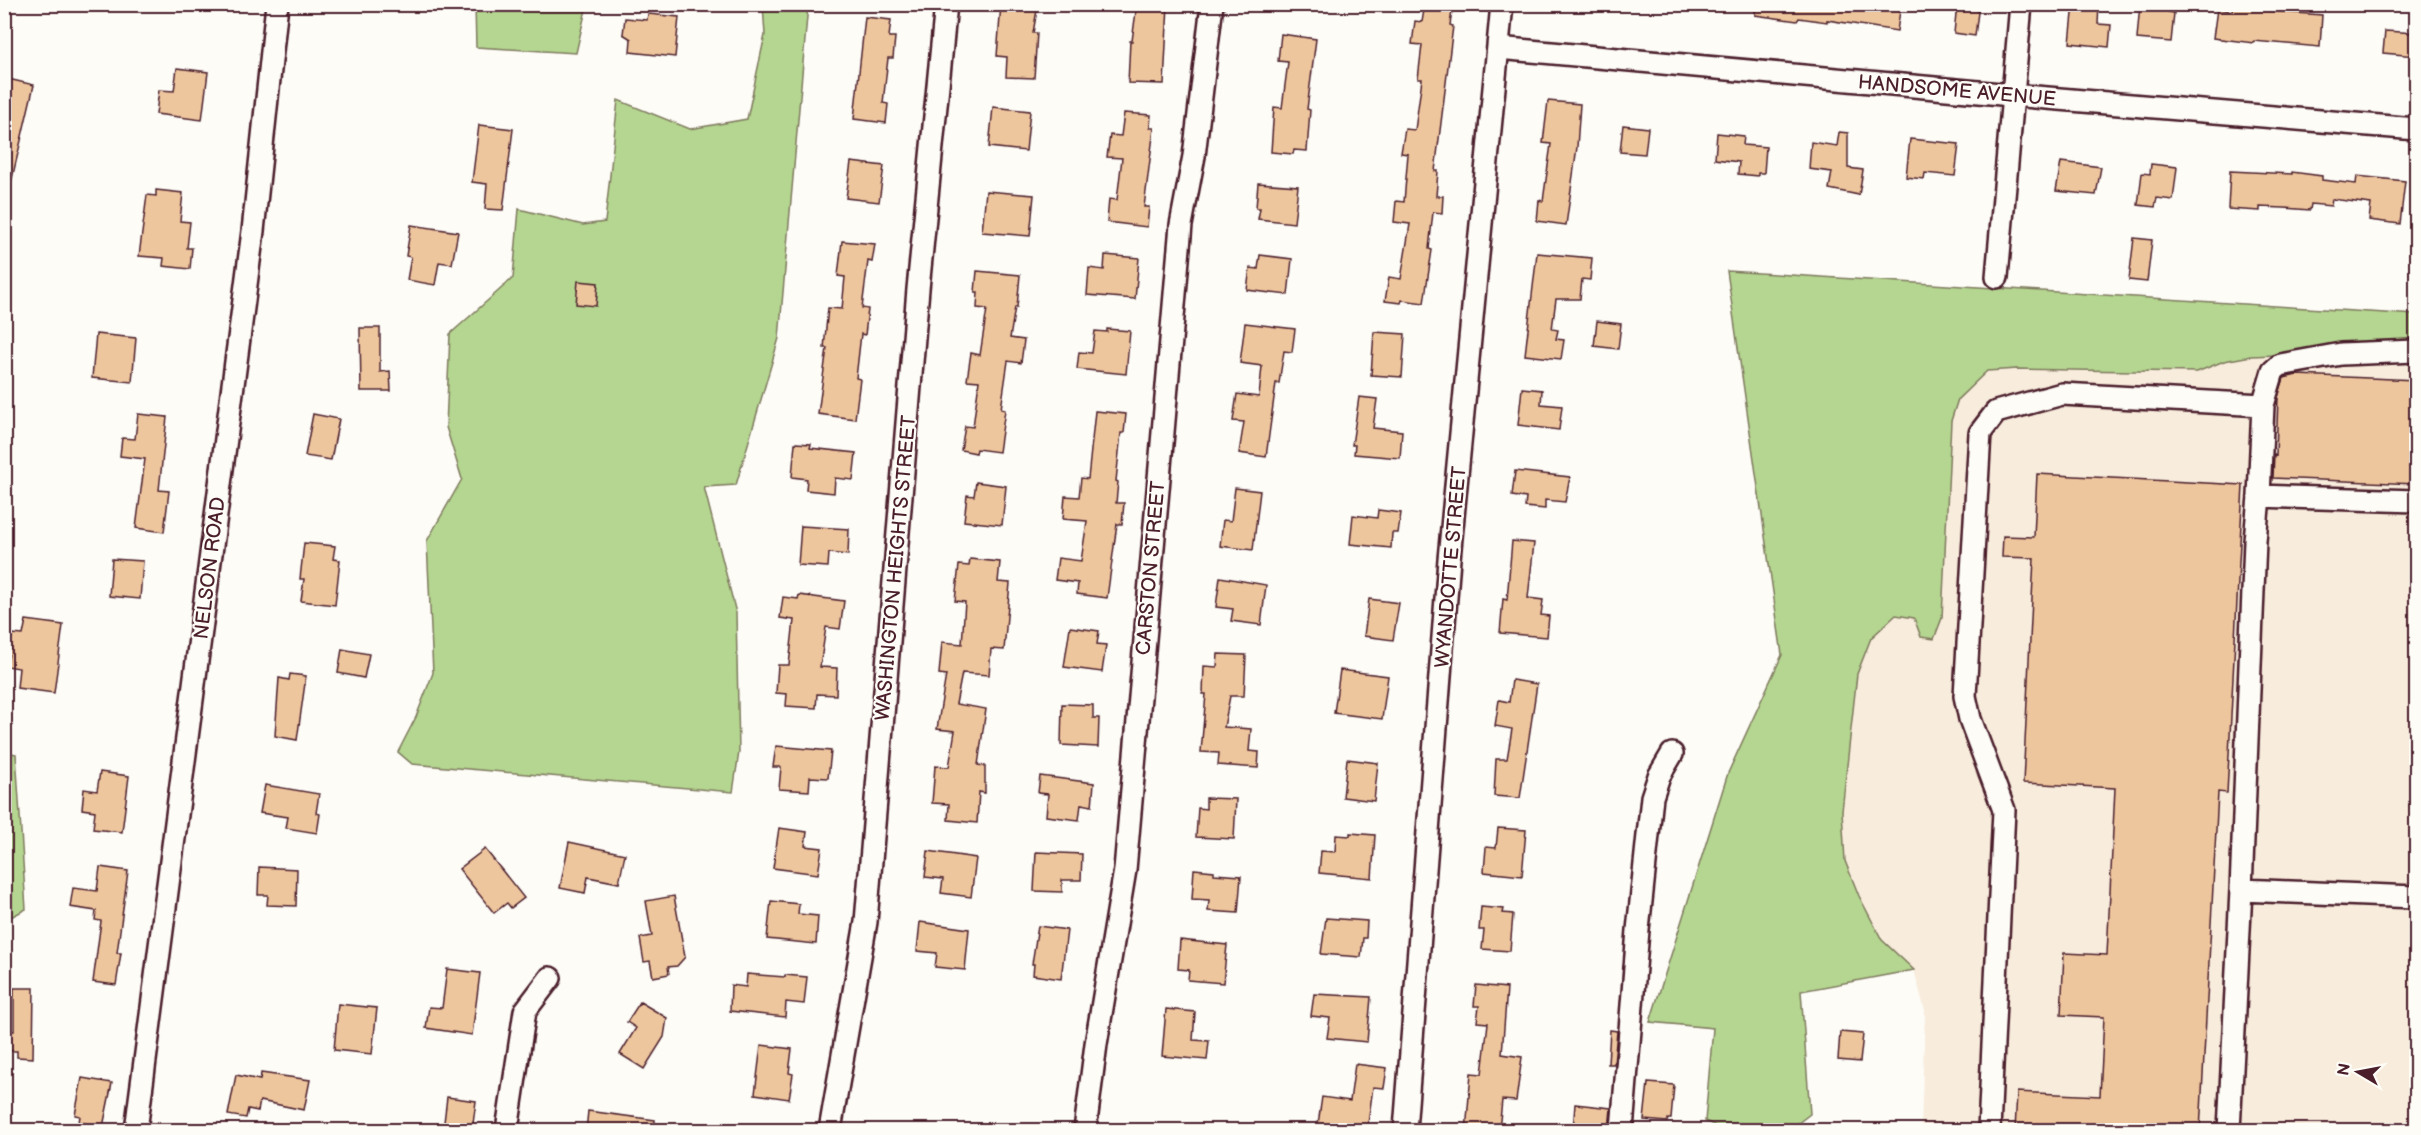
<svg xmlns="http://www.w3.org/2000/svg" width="2421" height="1135" font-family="'Balsamiq Sans',sans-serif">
  <rect width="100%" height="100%" fill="#fdfcf7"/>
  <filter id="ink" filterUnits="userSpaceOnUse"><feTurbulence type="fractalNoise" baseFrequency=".0167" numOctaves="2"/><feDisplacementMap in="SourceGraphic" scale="12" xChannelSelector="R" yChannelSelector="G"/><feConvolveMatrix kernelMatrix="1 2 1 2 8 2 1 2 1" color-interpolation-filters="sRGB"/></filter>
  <g filter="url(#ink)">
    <path fill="#f8ecdc" d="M 1727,271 L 2416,315 L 2416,1130 L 1921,1130 L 1925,1011 L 1914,970 L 1773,961 L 1782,655 Z"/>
    <path fill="#b4d690" stroke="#7f7a5e" stroke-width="1.5" d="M 475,5 L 475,4 L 587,5 L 576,53 L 476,47 Z
      M 763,5 L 808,5 L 779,338 L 736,485 L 704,487 L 736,613 L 739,752 L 733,792 L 412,764 L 398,752 L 416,717 L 433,673 L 427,541 L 462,479 L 446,427 L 450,334 L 513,278 L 519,209 L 583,225 L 605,222 L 618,100 L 690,129 L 747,119 L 765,35 Z
      M 1727,271 L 2416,315 L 2416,341 L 2331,353 L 2251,356 L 2224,361 L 2197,372 L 2017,369 L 1987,371 L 1958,399 L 1951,421 L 1942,618 L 1934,639 L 1921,637 L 1914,618 L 1896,615 L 1871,638 L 1857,674 L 1842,811 L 1845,861 L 1859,896 L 1882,940 L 1914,970 L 1801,991 L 1810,1114 L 1789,1130 L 1724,1130 L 1705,1121 L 1713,1028 L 1650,1022 L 1728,773 L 1782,655 Z
      M 5,752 L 16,754 L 26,909 L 5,920 Z"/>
    <path fill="#eec69e" stroke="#4a1f2b" stroke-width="1.5" d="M 1001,4 L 1038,4 L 1033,33 L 1037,33 L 1034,78 L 1006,77 L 1007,57 L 997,56 Z
      M 1137,4 L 1168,4 L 1164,84 L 1128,83 L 1130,41 L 1132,41 Z
      M 1425,4 L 1453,4 L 1450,25 L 1453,26 L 1435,171 L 1438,171 L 1436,196 L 1443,196 L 1442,213 L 1433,212 L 1429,249 L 1432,250 L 1424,303 L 1402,300 L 1401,303 L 1385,301 L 1389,277 L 1401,279 L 1410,224 L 1394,222 L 1396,201 L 1404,202 L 1408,154 L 1401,153 L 1405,129 L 1415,130 L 1422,79 L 1418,79 L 1422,45 L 1412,44 L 1415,21 L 1422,22 Z
      M 1755,4 L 1901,4 L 1897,31 L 1827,20 L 1827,22 L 1799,18 L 1797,21 L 1755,15 Z
      M 1957,4 L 1979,4 L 1975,36 L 1954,33 Z
      M 2074,4 L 2099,4 L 2098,24 L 2111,25 L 2109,47 L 2070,43 Z
      M 2140,4 L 2169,4 L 2168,12 L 2174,13 L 2171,42 L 2137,39 Z
      M 2233,4 L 2270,9 L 2270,11 L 2322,15 L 2320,47 L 2254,41 L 2254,43 L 2213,38 L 2217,9 L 2232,11 Z
      M 648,14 L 679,17 L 675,57 L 630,52 L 631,39 L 623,34 L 625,18 L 647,20 Z
      M 865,17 L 891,20 L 889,37 L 895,37 L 893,58 L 888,58 L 883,103 L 888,104 L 886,123 L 854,119 Z
      M 2385,31 L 2416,33 L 2416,56 L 2383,53 Z
      M 1281,34 L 1316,39 L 1307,109 L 1310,110 L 1307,151 L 1294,150 L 1293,154 L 1271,152 L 1274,107 L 1282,108 L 1288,62 L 1278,61 Z
      M 177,68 L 208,72 L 202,120 L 156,114 L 159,90 L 174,91 Z
      M 4,78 L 34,85 L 11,183 L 4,182 Z
      M 1548,101 L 1580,104 L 1577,147 L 1566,225 L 1537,221 L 1539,200 L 1543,201 L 1551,144 L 1543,143 Z
      M 993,107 L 1030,111 L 1026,151 L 989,147 Z
      M 1124,113 L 1151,115 L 1150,128 L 1154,128 L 1144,207 L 1149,207 L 1147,227 L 1107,222 L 1109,199 L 1117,200 L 1122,158 L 1107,157 L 1110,135 L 1121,136 Z
      M 479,125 L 513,129 L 503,210 L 485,209 L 487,184 L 472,182 Z
      M 1623,125 L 1648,128 L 1645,154 L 1620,152 Z
      M 1839,132 L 1848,133 L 1848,168 L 1863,170 L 1859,195 L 1829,189 L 1832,172 L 1809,169 L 1811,142 L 1837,146 Z
      M 1717,133 L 1744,136 L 1743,145 L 1766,147 L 1764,173 L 1758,173 L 1758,176 L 1738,174 L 1739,162 L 1715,159 Z
      M 1910,139 L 1959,144 L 1955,176 L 1925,173 L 1924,179 L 1906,177 Z
      M 851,162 L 884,166 L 879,202 L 846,198 Z
      M 2061,162 L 2101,167 L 2096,195 L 2056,191 Z
      M 2151,164 L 2177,167 L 2173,200 L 2157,198 L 2155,207 L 2138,205 L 2142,173 L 2150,174 Z
      M 2230,171 L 2292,174 L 2292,172 L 2322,176 L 2322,180 L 2356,184 L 2357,176 L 2405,181 L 2400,224 L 2369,220 L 2371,204 L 2332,199 L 2331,206 L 2311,204 L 2310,210 L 2284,208 L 2260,207 L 2260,211 L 2228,209 Z
      M 1258,183 L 1298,186 L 1294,223 L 1258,219 L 1260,208 L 1256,208 Z
      M 156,190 L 183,193 L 180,221 L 190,222 L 187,248 L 192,248 L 190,269 L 163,266 L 164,258 L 139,256 L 147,195 L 156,196 Z
      M 986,191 L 1034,195 L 1030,236 L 982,232 Z
      M 411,225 L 458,232 L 452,264 L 439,262 L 435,285 L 407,280 L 411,257 L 406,256 Z
      M 2134,238 L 2152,240 L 2147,282 L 2129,280 Z
      M 842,241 L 875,244 L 872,262 L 868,261 L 862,308 L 868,309 L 865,335 L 861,334 L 856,378 L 860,379 L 855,419 L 818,414 L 827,348 L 824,348 L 828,308 L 842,309 L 845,277 L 838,276 Z
      M 1537,253 L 1592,258 L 1590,280 L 1582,279 L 1580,299 L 1556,299 L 1552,329 L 1558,330 L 1556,339 L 1564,340 L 1561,359 L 1525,355 Z
      M 1105,255 L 1139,258 L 1135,299 L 1087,295 L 1089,268 L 1104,270 Z
      M 1260,255 L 1292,259 L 1288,295 L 1247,290 L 1250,268 L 1258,269 Z
      M 977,271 L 1020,275 L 1017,307 L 1015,307 L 1010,338 L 1024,340 L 1021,363 L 1008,361 L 1001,409 L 1005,410 L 999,452 L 977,449 L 976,453 L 961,450 L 965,426 L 973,427 L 979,381 L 967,380 L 971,353 L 980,355 L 987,309 L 977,308 L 978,292 L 975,292 Z
      M 578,281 L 598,283 L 596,306 L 576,304 Z
      M 1597,321 L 1621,324 L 1618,349 L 1594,346 Z
      M 1245,323 L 1295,329 L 1292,352 L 1284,351 L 1279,383 L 1276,383 L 1266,457 L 1239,453 L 1244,422 L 1233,421 L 1237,394 L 1259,397 L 1262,366 L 1240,363 Z
      M 360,328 L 380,328 L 380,372 L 390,371 L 391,391 L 361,391 Z
      M 1107,329 L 1130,331 L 1126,374 L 1077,369 L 1079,352 L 1092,353 L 1095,331 L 1107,332 Z
      M 1374,332 L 1405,334 L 1402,377 L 1371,375 Z
      M 96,334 L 136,338 L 132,382 L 92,378 Z
      M 2297,375 L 2416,380 L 2416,484 L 2273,478 L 2274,454 L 2276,455 L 2278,397 L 2284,378 Z
      M 1522,388 L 1542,390 L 1541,404 L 1562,406 L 1559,430 L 1518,425 Z
      M 1359,397 L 1377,399 L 1373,428 L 1402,431 L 1400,458 L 1354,454 L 1355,445 L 1352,445 Z
      M 1095,411 L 1126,414 L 1124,433 L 1121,433 L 1116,481 L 1118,482 L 1116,503 L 1124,503 L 1122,524 L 1117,524 L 1107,598 L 1077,594 L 1078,583 L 1055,580 L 1058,558 L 1081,561 L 1087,521 L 1063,519 L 1065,496 L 1079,497 L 1081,478 L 1088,479 Z
      M 138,414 L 167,417 L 159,490 L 169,491 L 164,532 L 136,528 L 145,459 L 120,456 L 122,438 L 135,439 Z
      M 313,414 L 339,419 L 331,460 L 305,456 Z
      M 795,443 L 811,444 L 810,448 L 856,453 L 853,480 L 835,478 L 834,493 L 806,490 L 807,479 L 792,477 Z
      M 1515,471 L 1570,477 L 1565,502 L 1545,500 L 1545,509 L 1525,507 L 1526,498 L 1512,496 Z
      M 2037,474 L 2243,485 L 2227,793 L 2218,792 L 2200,1131 L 2015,1131 L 2017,1092 L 2100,1096 L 2104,1017 L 2061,1015 L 2064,953 L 2107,955 L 2115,788 L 2023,783 L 2034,558 L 2002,557 L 2003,536 L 2034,537 Z
      M 976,482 L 1006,486 L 1002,525 L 964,521 L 967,495 L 974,496 Z
      M 1235,488 L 1260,491 L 1253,550 L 1220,546 L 1223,520 L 1231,521 Z
      M 1378,510 L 1401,513 L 1398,533 L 1392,533 L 1391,548 L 1350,544 L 1353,515 L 1377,518 Z
      M 801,526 L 849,529 L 848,555 L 829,553 L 828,567 L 798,565 Z
      M 1512,541 L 1534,543 L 1528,598 L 1543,600 L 1541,615 L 1549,616 L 1547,637 L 1500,633 L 1503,599 L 1507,600 Z
      M 304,543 L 335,546 L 333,559 L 340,560 L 335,605 L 301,601 L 304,579 L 300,579 Z
      M 112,559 L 143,561 L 140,599 L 109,596 Z
      M 970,559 L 1000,562 L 998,582 L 1010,583 L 1004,650 L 991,649 L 989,675 L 962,673 L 956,704 L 986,709 L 978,765 L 985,766 L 985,793 L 979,792 L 977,823 L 948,820 L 949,804 L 932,803 L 935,766 L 949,767 L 955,731 L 937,729 L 946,675 L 939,674 L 942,642 L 962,644 L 965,602 L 955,601 L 959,565 L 969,566 Z
      M 1220,577 L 1266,585 L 1261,625 L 1231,621 L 1233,609 L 1216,607 Z
      M 799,595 L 844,601 L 840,629 L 826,627 L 820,667 L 837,668 L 836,695 L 817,694 L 816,708 L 786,706 L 787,694 L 776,693 L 778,665 L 789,665 L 794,620 L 780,618 L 783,597 L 798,599 Z
      M 1369,599 L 1399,603 L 1393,640 L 1364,636 Z
      M 26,620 L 63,625 L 54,693 L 17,688 L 19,668 L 7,666 L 12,634 L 23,635 Z
      M 1070,627 L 1099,631 L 1097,644 L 1106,645 L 1102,672 L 1064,667 Z
      M 342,649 L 369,654 L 364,678 L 338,673 Z
      M 1218,654 L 1246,655 L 1244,696 L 1230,696 L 1224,727 L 1251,729 L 1249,751 L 1259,752 L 1258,768 L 1218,765 L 1219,753 L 1201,752 L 1206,694 L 1203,694 L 1204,666 L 1217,667 Z
      M 1340,670 L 1388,676 L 1382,719 L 1334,713 Z
      M 290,674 L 306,676 L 297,740 L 275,736 L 279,678 L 289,680 Z
      M 1512,680 L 1537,684 L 1520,798 L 1494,796 L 1496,759 L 1507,759 L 1512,729 L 1495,726 L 1499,700 L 1509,702 Z
      M 1062,704 L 1093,705 L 1093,718 L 1099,718 L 1098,747 L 1061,745 Z
      M 776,746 L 831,751 L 828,778 L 810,777 L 809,791 L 779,789 L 781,767 L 773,767 Z
      M 1347,759 L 1378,763 L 1374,801 L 1343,797 Z
      M 100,772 L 129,776 L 122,832 L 93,829 L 95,811 L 82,809 L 84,789 L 97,791 Z
      M 1040,776 L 1094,783 L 1092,806 L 1081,804 L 1079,820 L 1046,816 L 1048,794 L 1038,793 Z
      M 265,785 L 319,794 L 316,813 L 320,814 L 317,833 L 286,828 L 288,817 L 260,813 Z
      M 1206,798 L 1236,799 L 1234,839 L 1196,837 L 1198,808 L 1206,809 Z
      M 779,828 L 807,832 L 805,846 L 822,848 L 818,874 L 773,868 Z
      M 1498,828 L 1526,830 L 1522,876 L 1484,872 L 1486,847 L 1496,848 Z
      M 1350,833 L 1375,835 L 1372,878 L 1319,873 L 1321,851 L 1335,852 L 1336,835 L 1350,836 Z
      M 569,842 L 625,854 L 619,883 L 588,877 L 585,893 L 560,888 Z
      M 485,849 L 524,898 L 511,908 L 507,903 L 494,913 L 459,869 Z
      M 928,851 L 976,858 L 971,897 L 941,893 L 943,879 L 925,877 Z
      M 1036,852 L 1082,854 L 1081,880 L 1062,880 L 1062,892 L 1034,891 Z
      M 100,867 L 128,871 L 117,953 L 121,953 L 116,985 L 93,982 L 101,921 L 95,920 L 96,911 L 70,907 L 73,888 L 97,891 Z
      M 259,867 L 297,869 L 296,906 L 267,905 L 268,895 L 258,895 Z
      M 1194,869 L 1214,871 L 1214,874 L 1241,876 L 1238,913 L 1208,911 L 1209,900 L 1192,899 Z
      M 674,896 L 685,957 L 677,966 L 668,967 L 669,974 L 653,977 L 650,961 L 644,962 L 640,938 L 652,936 L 646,901 Z
      M 771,901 L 799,904 L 798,914 L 818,916 L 816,944 L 767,939 Z
      M 1481,907 L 1504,909 L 1503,913 L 1513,914 L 1510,951 L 1482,949 L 1484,930 L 1479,930 Z
      M 1326,918 L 1367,921 L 1366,938 L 1363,938 L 1361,957 L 1321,954 Z
      M 920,922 L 969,929 L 965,970 L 935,967 L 937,953 L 917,951 Z
      M 1038,926 L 1067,930 L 1061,979 L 1033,975 L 1034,964 L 1032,964 Z
      M 1180,940 L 1227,945 L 1223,983 L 1188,980 L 1189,970 L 1178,969 Z
      M 447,969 L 480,973 L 472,1035 L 426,1028 L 429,1007 L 442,1008 Z
      M 747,974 L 785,977 L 785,975 L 807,977 L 804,1004 L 786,1002 L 785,1017 L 730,1011 L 731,985 L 746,987 Z
      M 1476,985 L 1507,988 L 1502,1054 L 1522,1057 L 1516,1101 L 1502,1100 L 1499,1131 L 1466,1131 L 1471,1073 L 1482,1074 L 1488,1023 L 1477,1022 L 1479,1006 L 1474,1006 Z
      M 14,988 L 34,988 L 33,1058 L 17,1057 L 17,1051 L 6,1051 L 7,1031 L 14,1031 Z
      M 1314,994 L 1371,997 L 1367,1042 L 1327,1038 L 1330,1018 L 1311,1016 Z
      M 640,1002 L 667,1018 L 664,1037 L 644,1069 L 620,1054 L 636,1028 L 627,1022 Z
      M 338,1004 L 377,1008 L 372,1054 L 334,1050 Z
      M 1166,1009 L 1195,1012 L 1193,1040 L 1209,1041 L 1207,1060 L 1162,1056 Z
      M 1610,1030 L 1617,1031 L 1614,1064 L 1608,1064 Z
      M 1840,1032 L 1863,1034 L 1860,1062 L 1838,1060 Z
      M 761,1045 L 792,1049 L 789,1073 L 793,1074 L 789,1099 L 755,1094 Z
      M 1355,1064 L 1387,1068 L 1384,1088 L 1373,1087 L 1367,1131 L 1317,1131 L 1322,1097 L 1350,1101 Z
      M 261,1073 L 310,1080 L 304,1110 L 260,1101 L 258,1111 L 248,1109 L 246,1118 L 228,1115 L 236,1075 L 260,1080 Z
      M 82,1078 L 112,1083 L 103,1127 L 79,1122 L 80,1116 L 75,1115 Z
      M 1648,1083 L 1674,1085 L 1671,1119 L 1668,1119 L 1667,1122 L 1644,1120 Z
      M 447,1097 L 476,1101 L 472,1131 L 443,1131 Z
      M 1575,1104 L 1611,1108 L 1609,1131 L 1573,1131 Z
      M 588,1111 L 655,1120 L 655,1131 L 586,1131 Z"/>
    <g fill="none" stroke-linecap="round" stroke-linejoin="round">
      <g stroke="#4a1f2b" stroke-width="26">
        <path id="minor" d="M 1498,48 L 2012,95 L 2416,129
          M 1997,277 L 2021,4
          M 2263,405 L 2273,371 L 2280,365 L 2341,354 L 2416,351
          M 2241,890 L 2416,897
          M 136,1130 L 253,231 L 277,4
          M 507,1130 L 525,1011 L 550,978
          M 830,1130 L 866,922 L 918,289 L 946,4
          M 1085,1130 L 1096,1044 L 1125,870 L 1181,225 L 1194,156 L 1212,4
          M 1405,1130 L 1449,559 L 1502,4
          M 1622,1130 L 1638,930 L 1652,797 L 1659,776 L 1672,754
          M 1989,1130 L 2004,810 L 1970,719 L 1965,696 L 1980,433 L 1996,412 L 2062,394 L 2263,405 L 2259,496
          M 2229,1130 L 2241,890 L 2255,541 L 2259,496 L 2416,501"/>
      </g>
      <use href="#minor" stroke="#fdfcf7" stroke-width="21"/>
    </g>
  </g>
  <g text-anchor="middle" stroke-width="4.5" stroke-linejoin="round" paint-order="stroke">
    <g font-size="20" fill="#4a1f2b" stroke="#fdfcf7">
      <text transform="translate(1957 90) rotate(5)" y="7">HANDSOME AVENUE</text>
      <text transform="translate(1450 567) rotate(-85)" y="7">WYANDOTTE STREET</text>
      <text transform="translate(209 568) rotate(-83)" y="7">NELSON ROAD</text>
      <text transform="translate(895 568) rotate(-85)" y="7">WASHINGTON HEIGHTS STREET</text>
      <text transform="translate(1150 568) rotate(-85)" y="7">CARSTON STREET</text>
    </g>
  </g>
  <rect width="2421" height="1135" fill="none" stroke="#fdfcf7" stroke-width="24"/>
  <rect x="12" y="12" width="2397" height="1111" fill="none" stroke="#4a1f2b" stroke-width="2" filter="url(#ink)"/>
  <g transform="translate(2358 1072) rotate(280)" stroke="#fdfcf7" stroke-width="4.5" paint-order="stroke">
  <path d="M0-4.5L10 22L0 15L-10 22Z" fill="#4a1f2b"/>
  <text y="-9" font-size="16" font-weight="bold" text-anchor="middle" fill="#4a1f2b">N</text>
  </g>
</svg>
